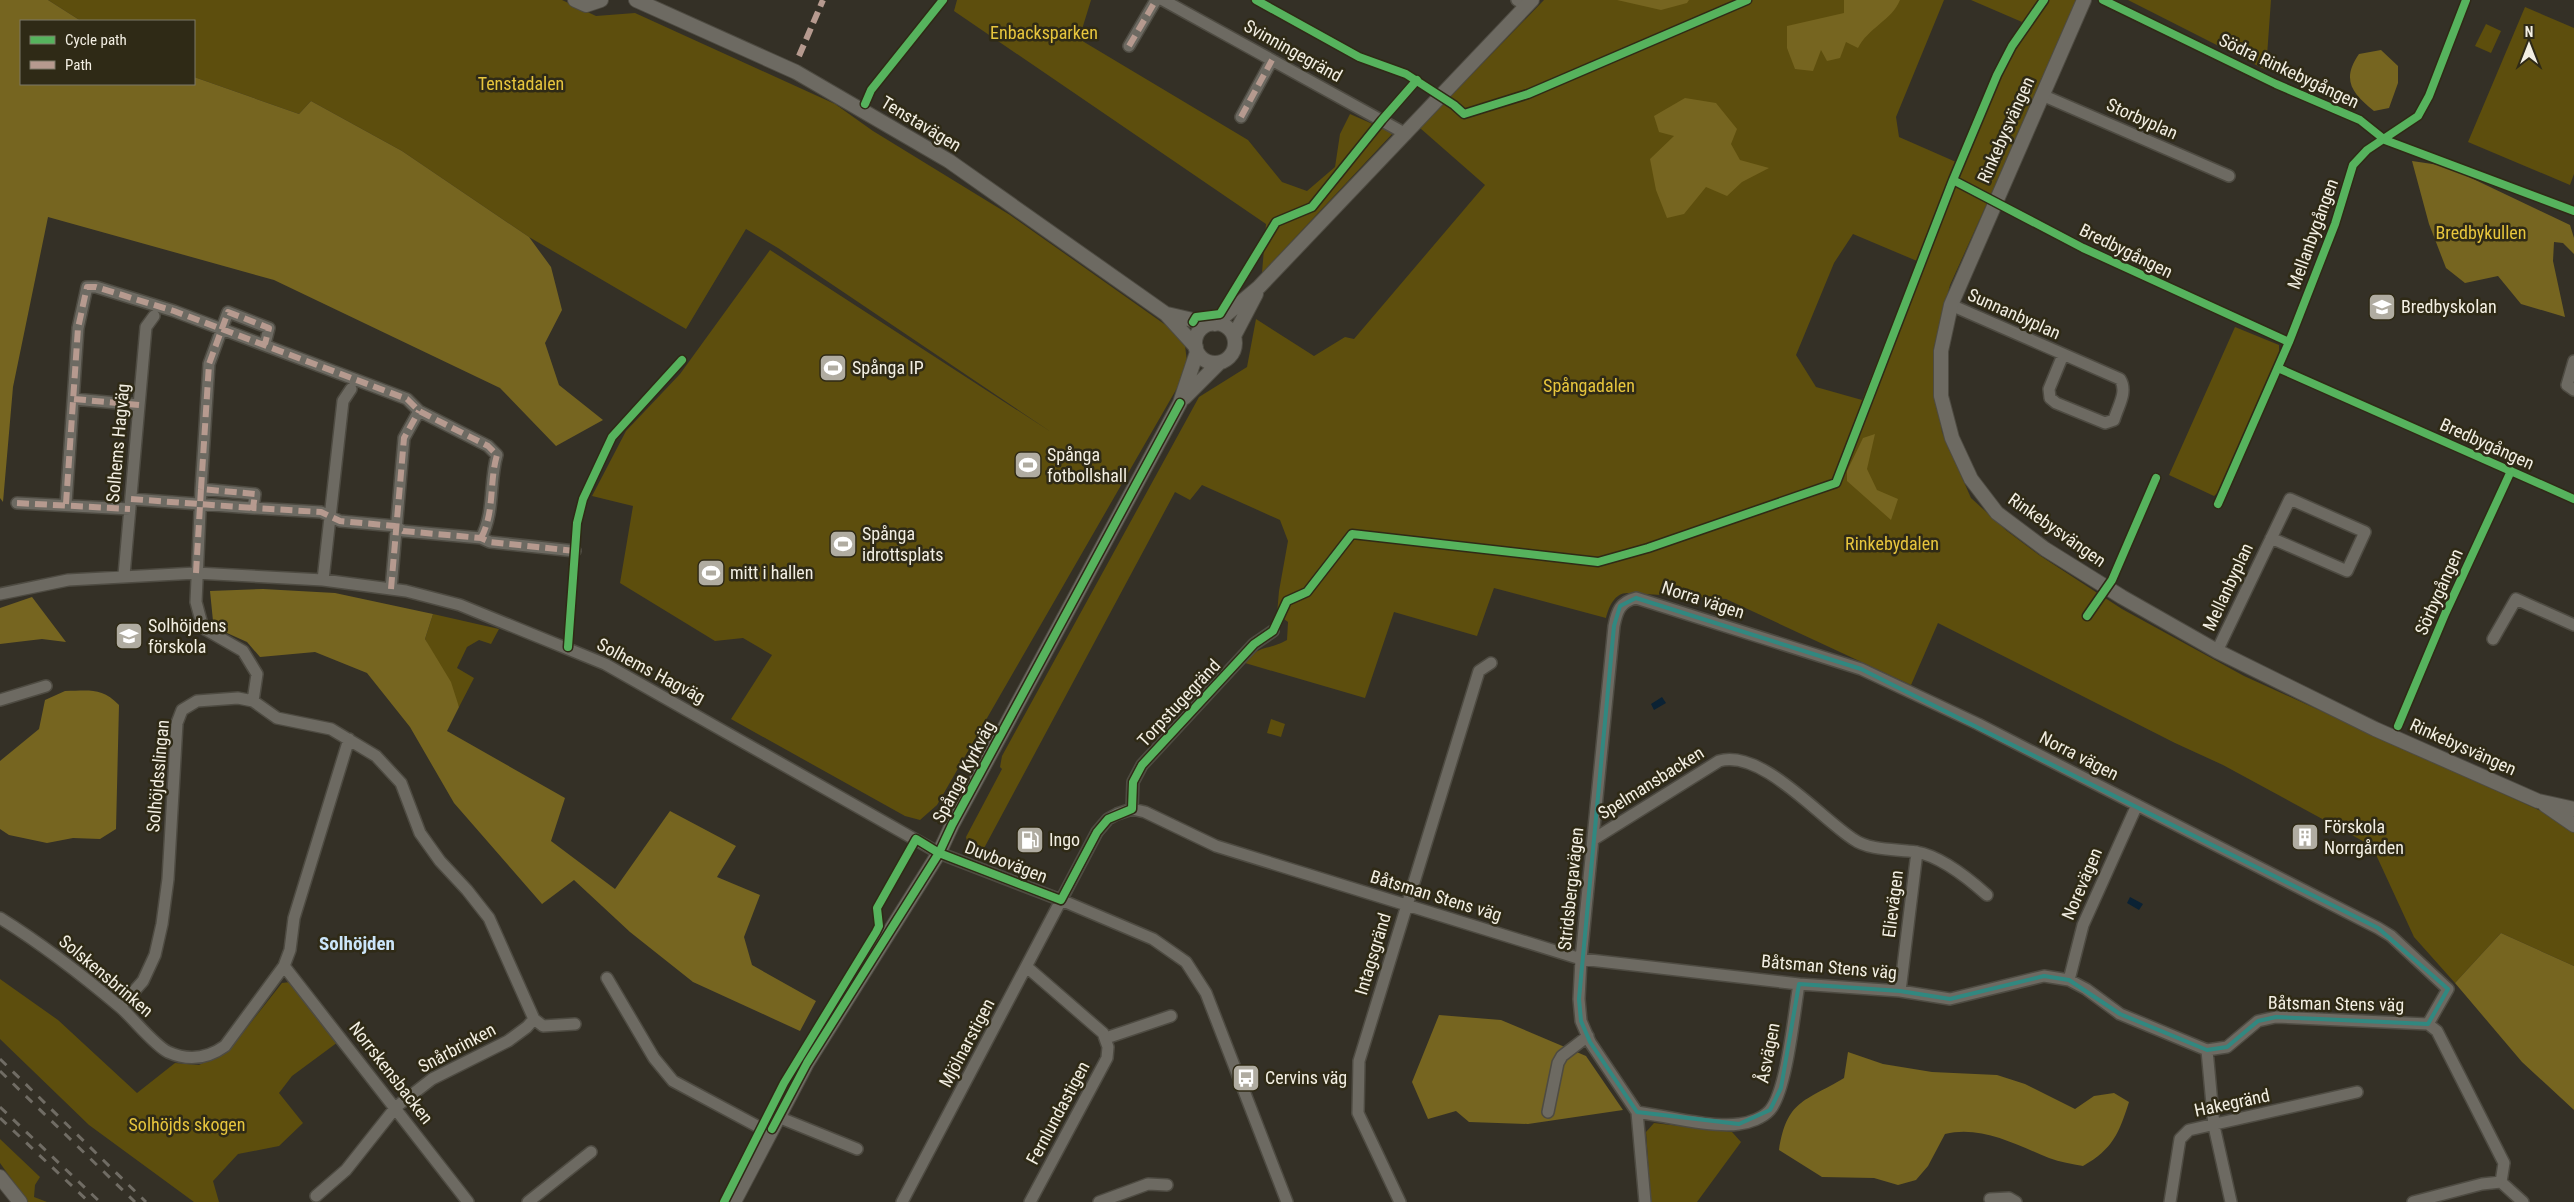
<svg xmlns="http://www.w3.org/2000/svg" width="2574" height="1202" font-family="'Roboto Condensed',sans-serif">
  <rect width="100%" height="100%" fill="#343026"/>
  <path fill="#5d4e0d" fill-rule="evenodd" d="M 48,0 L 562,0 L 596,16 L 635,13 L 835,104 L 873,131 L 1010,215 L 1184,338 L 1188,369 L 937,805 L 920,820 L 905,816 L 731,719 L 772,655 L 743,638 L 715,641 L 620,583 L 633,506 L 592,496 L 626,431 L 680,374 L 770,250 L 1051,432 L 778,248 L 746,229 L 686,329 L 529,237 L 402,151 L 311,101 L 299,114 L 194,77 L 194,21 L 81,21 Z
    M 957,0 L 1091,0 L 1079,39 L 1248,140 L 1282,182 L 1307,191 L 1335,167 L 1340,134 L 1350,114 L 1393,133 L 1262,273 L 1266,224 L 954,11 Z
    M 1544,0 L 1944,0 L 1896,117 L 1899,137 L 1956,162 L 2005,49 L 2022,22 L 1971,0 L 2079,0 L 1950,285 L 1933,351 L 1942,432 L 1971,498 L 2007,531 L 2039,555 L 2122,609 L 2244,676 L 2574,826 L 2574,966 L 2501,933 L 2455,983 L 2414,937 L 2372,846 L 2223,765 L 2175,743 L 1938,623 L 1911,685 L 1726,599 L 1629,593 C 1615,592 1609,606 1606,618 L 1494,588 L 1477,636 L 1394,612 L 1365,698 L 1245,663 C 1260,643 1268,651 1287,640 L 1288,622 L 1277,614 L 1279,591 L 1288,541 L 1280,520 L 1202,485 L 1190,500 L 1175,492 L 982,852 L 968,846 L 966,837 L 1002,769 L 1000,767 L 1002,756 L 1199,397 L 1247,367 L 1256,319 L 1314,356 L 1345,337 L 1354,339 L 1485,185 L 1420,128 ZM 1853,234 L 1917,261 L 1862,400 L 1816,387 L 1796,355 L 1834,263 Z
    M 2128,0 L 2271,0 L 2266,70 Z
    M 2525,7 L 2574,28 L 2574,174 L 2570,185 L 2468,142 Z
    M 2486,24 L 2501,31 L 2491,53 L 2475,46 Z
    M 2235,327 L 2279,345 L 2279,355 L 2227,484 L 2214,496 L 2169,475 Z
    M 433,614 L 499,629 L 491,644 L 479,640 L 467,647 L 457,668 L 474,678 L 459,707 L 425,639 Z
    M 1271,719 L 1285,724 L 1281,737 L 1267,733 Z
    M 0,979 L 58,1020 L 137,1093 L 175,1063 L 199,1065 L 230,1049 L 282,983 L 290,982 L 338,1042 L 292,1076 L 279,1093 L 303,1123 L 279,1146 L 238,1154 L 213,1181 L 219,1202 L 194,1202 L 89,1125 L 0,1039 Z
    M 1654,1123 L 1732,1132 L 1741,1142 L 1697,1202 L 1651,1202 L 1646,1132 Z
    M 0,1139 L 40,1177 L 35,1185 L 34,1197 L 47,1202 L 28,1202 L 0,1163 Z"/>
  <path fill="#766520" d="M 0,0 L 48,0 L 81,21 L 21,21 L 21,84 L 194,84 L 194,77 L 299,114 L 311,101 L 402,151 L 529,237 L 551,267 L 562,310 L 545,343 L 559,385 L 603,420 L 556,446 L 500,388 L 274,280 L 48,217 L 13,387 L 3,502 L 0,498 Z
    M 1617,0 L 1689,0 L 1687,3 L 1661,10 Z
    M 1844,0 L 1900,0 C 1892,20 1868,28 1858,48 L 1846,42 L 1840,58 L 1827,61 L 1821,50 L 1813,71 L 1795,69 L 1787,48 L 1787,26 L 1844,13 Z
    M 2381,50 L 2398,66 L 2398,83 L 2389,108 L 2374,111 C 2352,93 2341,80 2359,54 Z
    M 1685,98 L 1716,103 L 1737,129 L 1731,144 L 1740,160 L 1769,168 L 1742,182 L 1727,196 L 1706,187 L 1684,214 L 1667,218 L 1656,190 L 1650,159 L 1674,136 L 1659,132 L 1654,116 Z
    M 2412,161 L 2446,166 L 2570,225 L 2574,238 L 2574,254 L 2563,243 L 2554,242 L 2553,261 L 2565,317 L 2521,304 L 2498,276 L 2465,283 L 2446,268 L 2429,224 Z
    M 1875,434 L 1867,469 L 1877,490 L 1898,499 L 1891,520 L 1847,481 L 1847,471 L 1863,438 Z
    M 263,589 L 335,593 L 433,614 L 425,639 L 451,682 L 459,707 L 447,731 L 565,798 L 551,841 L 615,889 L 670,811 L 736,846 L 717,877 L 760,895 L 744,937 L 752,965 L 816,1001 L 800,1031 L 693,982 L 630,932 L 574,880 L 542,904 L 454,803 L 410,727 L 367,673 L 315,652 L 260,657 L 247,642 L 227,633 L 213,621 L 210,591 Z
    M 32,597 L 66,642 L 42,639 L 0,644 L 0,608 Z
    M 65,691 C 89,691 101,687 119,705 L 116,829 L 100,839 L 73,838 L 47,843 L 9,835 L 0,829 L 0,761 L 39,729 L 45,700 Z
    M 2501,933 L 2574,966 L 2574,1110 L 2522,1062 L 2455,983 Z
    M 1439,1015 L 1501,1020 L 1586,1056 L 1623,1110 L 1528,1124 L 1469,1122 L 1456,1111 L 1428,1119 L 1412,1082 Z
    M 1848,1052 L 1883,1064 L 1932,1072 L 1997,1075 L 2025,1084 L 2075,1109 L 2094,1096 L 2114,1093 L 2129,1102 C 2119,1133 2113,1149 2083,1166 C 2072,1164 2060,1162 2049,1158 C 2017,1145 1981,1125 1945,1134 L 1928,1166 L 1916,1180 L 1898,1185 L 1874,1178 L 1822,1177 L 1779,1150 C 1787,1100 1804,1102 1844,1078 Z"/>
  <path fill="#0b2234" d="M 1662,697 L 1666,703 L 1654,710 L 1651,704 Z
    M 2130,897 L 2143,904 L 2139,910 L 2127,903 Z"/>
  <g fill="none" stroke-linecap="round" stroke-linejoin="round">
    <g stroke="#4e4b42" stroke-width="14">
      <path id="minor" d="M 1163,0 L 1406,134
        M 1517,0 L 1527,6
        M 1129,46 L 1156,0
        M 2042,95 L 2229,176
        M 1241,117 L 1272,60
        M 1951,305 L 2120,379 C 2128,392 2118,406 2114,420 L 2105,423 L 2056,403 L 2050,398 L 2049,389 L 2063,355
        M 2574,361 L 2567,385 L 2574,390
        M 74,399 L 139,405
        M 201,489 L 209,364 L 228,312 L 269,328 L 265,344
        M 131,499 L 253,508
        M 17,503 L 130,509
        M 66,504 L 78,328 L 87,287 L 96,287 L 174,311 L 407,399 L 419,411 L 488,446 L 497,455 C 489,482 495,512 481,538
        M 124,575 L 146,327 L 154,316
        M 323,580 L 343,401 L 351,389
        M 391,589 L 404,438 L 419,411
        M 0,594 L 68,580 L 196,573 L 323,580 L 406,591 L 460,605 L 605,664 L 939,853 L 1061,900 L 1153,939 L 1186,962 L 1206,993 L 1287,1202
        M 2493,639 L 2516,599 L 2574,625
        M 2217,651 L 2290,499 L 2365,532 L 2347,571 L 2271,538
        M 0,700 L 46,686
        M 253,701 L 257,674 L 243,651 L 203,628 L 196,602 L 201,489 L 255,494 L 253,508 L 321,512 L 340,521 L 395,526 L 403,531 L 481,538 L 490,542 L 575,551
        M 349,739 L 294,918 L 290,950 L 284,966 L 468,1202
        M 1132,809 L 1133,782 L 1142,765 L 1254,644 L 1273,631
        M 1594,839 L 1719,761 C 1762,749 1819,817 1853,839 C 1870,851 1896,849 1916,852 C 1941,856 1968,878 1987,895
        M 0,918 C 42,944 82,975 120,1007 C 133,1018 154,1045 168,1052 C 188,1061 207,1059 225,1046 L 284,966
        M 1028,968 L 1103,1033 L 1108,1047 L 1107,1058 L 1030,1202
        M 607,978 L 654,1058 L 673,1081 L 770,1133
        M 2069,980 L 2083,925 L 2137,805
        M 1900,991 L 1917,852
        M 120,1007 L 143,981 L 155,955 L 162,924 L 168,879 L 177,723 L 182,710 L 197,701 L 238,698 L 253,701 L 277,718 L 331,729 L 376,756 L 401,783 L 420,833 L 440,861 L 467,890 L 489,918 L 534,1019 L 543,1026 L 575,1024
        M 1106,1038 L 1171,1016
        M 2207,1050 L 2214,1126 L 2231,1202
        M 1548,1112 L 1558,1063 L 1562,1056 L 1588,1036
        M 1637,1112 C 1665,1116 1712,1128 1739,1124 C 1749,1123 1763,1118 1770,1110 C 1787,1090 1794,1013 1799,984
        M 778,1117 L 857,1149
        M 316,1196 L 346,1170 L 396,1107 L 432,1079 L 508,1041 L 527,1027 L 534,1019
        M 1990,1199 L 2009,1198 L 2016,1202
        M 528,1202 L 591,1152
        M 902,1202 L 1097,832 L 1108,819 L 1117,814 L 1132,809 L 1145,812 L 1216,846 L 1581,959 L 1799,984 L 1900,991 L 1950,999 L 2044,976 L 2069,980 L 2086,989 L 2120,1014 L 2207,1050 L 2227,1047 L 2258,1021 L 2276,1017 L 2428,1024 L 2437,1031 L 2504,1163 L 2501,1182 L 2523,1202
        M 1099,1202 L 1148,1184 L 1167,1185
        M 1400,1202 L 1358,1113 L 1359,1061 L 1479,671 L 1491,663
        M 1645,1202 L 1637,1112 L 1590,1042 L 1581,1021 L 1579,999 L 1581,959 L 1614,626 C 1617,611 1620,602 1636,598 L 1861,669 L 1978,724 L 2378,928 L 2391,936 L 2448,989 L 2428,1024
        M 2170,1202 L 2180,1139 L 2189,1130 L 2357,1092
        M 2413,1202 L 2482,1184 L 2501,1182"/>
    </g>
    <g stroke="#4e4b42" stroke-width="16">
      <path id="tertiary" d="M 575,0 L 586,5 L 601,0
        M 636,0 L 796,72 L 949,161 L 1166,314 L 1196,347
        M 2084,0 L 1951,305 L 1941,351 L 1941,396 L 1952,438 L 1971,479 L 1997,513 L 2045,549 L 2122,597 L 2217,651 L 2375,729 L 2538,801 L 2574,809
        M 1167,314 L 1210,324
        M1195 343a20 20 0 1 1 40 0a20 20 0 1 1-40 0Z
        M 1215,324 L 1259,287 L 1532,0
        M 1234,336 L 1256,294
        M 1184,398 L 1219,363
        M 2545,805 L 2574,825
        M 0,1177 L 20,1202
        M 734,1202 L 807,1063 L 939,853 L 952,825 L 1180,403 L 1197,352"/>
    </g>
    <use href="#minor" stroke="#6d6a62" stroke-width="11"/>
    <use href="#tertiary" stroke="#6d6a62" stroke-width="14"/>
    <path stroke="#706c64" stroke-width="3" stroke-dasharray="9 9" stroke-linecap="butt" d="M 0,1059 L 146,1202
      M 0,1071 L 135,1202
      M 0,1107 L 100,1202
      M 0,1118 L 89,1202"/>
    <path stroke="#b69a8f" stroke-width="6" stroke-dasharray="12 6" stroke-linecap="butt" d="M 1129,46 L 1156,0
      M 799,56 L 823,0
      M 1241,117 L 1272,60
      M 74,399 L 139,405
      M 201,489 L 209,364 L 228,312 L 269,328 L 265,344
      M 131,499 L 253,508
      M 17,503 L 130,509
      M 66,504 L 78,328 L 87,287 L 96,287 L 174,311 L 407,399 L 419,411 L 488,446 L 497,455 C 489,482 495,512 481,538
      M 196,573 L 201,489 L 255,494 L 253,508 L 321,512 L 340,521 L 395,526 L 403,531 L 481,538 L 490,542 L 575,551
      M 391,589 L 404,438 L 419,411"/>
    <g stroke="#2f2a16" stroke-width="11">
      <path id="cycleway" d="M 1256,0 L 1359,57 L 1406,74 L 1454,105 L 1464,114 L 1528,94 L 1747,0
        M 2103,0 L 2276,84 L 2360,120 L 2385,140 L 2574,211
        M 865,104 L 871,90 L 943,0
        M 1953,180 L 2083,248 L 2289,342
        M 1193,322 L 1196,317 L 1220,314 L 1276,222 L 1312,207 L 1382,120 L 1417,80
        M 2278,368 L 2574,499
        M 2218,504 L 2289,342 L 2335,224 L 2353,165 L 2367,150 L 2418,116 L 2429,96 L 2466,0
        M 2087,616 L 2112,580 L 2156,478
        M 568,647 L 577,523 L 583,499 L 612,437 L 682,360
        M 2398,726 L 2445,614 L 2511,471
        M 772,1129 L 807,1063 L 939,853 L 952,825 L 1180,403
        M 724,1202 L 784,1083 L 876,932 L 879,926 L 877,908 L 916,839 L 939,853 L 1061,900 L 1097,832 L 1108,819 L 1132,809 L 1133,782 L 1142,765 L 1254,644 L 1273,631 L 1287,601 L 1307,592 L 1352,534 L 1598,562 L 1648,548 L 1836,483 L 1953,180 L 1997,75 L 2012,46 L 2044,0"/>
    </g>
    <use href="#cycleway" stroke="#56b35d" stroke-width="8"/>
  </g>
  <path fill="none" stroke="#318880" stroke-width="4" stroke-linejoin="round" d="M 1636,598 L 1861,669 L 2378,928 L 2448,989 L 2428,1024 L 2276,1017 L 2258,1021 L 2227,1047 L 2207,1050 L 2120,1014 L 2069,980 L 2044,976 L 1950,999 L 1900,991 L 1799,984 L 1781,1088 L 1770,1110 L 1739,1124 L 1637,1112 L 1590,1042 L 1581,1021 L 1579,999 L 1614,626 L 1620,606 Z"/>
  <defs>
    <g id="school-square" transform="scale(1.4375)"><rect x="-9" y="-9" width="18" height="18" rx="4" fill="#b0aca1" stroke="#2f2a16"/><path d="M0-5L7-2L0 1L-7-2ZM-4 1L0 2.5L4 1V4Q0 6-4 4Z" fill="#fff"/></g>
    <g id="stadium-square" transform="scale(1.4375)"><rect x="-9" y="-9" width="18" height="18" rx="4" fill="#b0aca1" stroke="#2f2a16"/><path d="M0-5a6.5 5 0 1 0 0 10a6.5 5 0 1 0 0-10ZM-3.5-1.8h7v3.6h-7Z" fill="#fff"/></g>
    <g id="building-square" transform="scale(1.4375)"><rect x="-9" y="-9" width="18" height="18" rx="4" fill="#b0aca1" stroke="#2f2a16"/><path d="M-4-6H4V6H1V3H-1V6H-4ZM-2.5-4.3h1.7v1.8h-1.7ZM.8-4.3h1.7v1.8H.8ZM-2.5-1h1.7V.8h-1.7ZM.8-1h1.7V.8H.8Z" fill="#fff"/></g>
    <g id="fuel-square" transform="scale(1.4375)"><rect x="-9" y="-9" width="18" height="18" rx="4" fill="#b0aca1" stroke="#2f2a16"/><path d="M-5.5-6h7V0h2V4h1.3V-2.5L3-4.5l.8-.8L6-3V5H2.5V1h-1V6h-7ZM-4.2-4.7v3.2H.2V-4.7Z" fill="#fff"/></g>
    <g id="bus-square" transform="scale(1.4375)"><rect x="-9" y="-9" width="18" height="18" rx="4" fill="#b0aca1" stroke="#2f2a16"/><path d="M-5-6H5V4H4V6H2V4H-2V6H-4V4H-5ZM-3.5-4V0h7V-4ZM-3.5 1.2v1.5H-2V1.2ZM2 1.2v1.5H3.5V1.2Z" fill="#fff"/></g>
  </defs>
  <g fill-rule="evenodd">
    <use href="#school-square" x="2382" y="307"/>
    <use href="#stadium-square" x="833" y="368"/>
    <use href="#stadium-square" x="1028" y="465"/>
    <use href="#stadium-square" x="843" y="544"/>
    <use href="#stadium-square" x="711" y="573"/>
    <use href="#school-square" x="129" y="636"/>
    <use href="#building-square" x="2305" y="837"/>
    <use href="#fuel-square" x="1030" y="840"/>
    <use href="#bus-square" x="1246" y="1078"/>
  </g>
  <g text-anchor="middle" stroke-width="5" stroke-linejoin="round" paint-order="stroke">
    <g font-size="18" fill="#e7c53d" stroke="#2f2a16">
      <text x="1044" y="39">Enbacksparken</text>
      <text x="521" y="90">Tenstadalen</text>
      <text x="2481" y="239">Bredbykullen</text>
      <text x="1589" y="392">Spångadalen</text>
      <text x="1892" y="550">Rinkebydalen</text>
      <text x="187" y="1131">Solhöjds skogen</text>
    </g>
    <g font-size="18" fill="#f3efe3" stroke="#2f2a16">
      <text transform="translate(1293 51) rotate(29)" y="6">Svinningegränd</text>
      <text transform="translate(2289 71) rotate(25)" y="6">Södra Rinkebygången</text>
      <text transform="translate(2142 119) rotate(24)" y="6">Storbyplan</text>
      <text transform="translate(921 124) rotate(31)" y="6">Tenstavägen</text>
      <text transform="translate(2006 130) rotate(-66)" y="6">Rinkebysvängen</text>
      <text transform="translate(2313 234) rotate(-70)" y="6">Mellanbygången</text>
      <text transform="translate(2126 251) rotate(26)" y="6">Bredbygången</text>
      <text transform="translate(2014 314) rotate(24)" y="6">Sunnanbyplan</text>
      <text transform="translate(118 443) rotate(-85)" y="6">Solhems Hagväg</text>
      <text transform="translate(2487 444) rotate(24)" y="6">Bredbygången</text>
      <text transform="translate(2057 530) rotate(35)" y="6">Rinkebysvängen</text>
      <text transform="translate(2228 587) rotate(-65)" y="6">Mellanbyplan</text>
      <text transform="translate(2439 592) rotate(-66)" y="6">Sörbygången</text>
      <text transform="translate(1703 600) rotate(18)" y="6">Norra vägen</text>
      <text transform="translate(651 671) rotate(28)" y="6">Solhems Hagväg</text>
      <text transform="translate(1179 703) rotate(-47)" y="6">Torpstugegränd</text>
      <text transform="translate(2463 747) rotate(24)" y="6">Rinkebysvängen</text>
      <text transform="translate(2079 756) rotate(27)" y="6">Norra vägen</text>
      <text transform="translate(964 772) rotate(-62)" y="6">Spånga Kyrkväg</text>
      <text transform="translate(158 776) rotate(-85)" y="6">Solhöjdsslingan</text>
      <text transform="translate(1651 783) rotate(-32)" y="6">Spelmansbacken</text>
      <text transform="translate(1006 862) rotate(21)" y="6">Duvbovägen</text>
      <text transform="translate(2082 884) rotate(-67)" y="6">Norevägen</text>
      <text transform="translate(1571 889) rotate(-84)" y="6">Stridsbergavägen</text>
      <text transform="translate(1436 896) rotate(17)" y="6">Båtsman Stens väg</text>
      <text transform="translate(1893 904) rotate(-83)" y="6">Elievägen</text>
      <text transform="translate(1373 954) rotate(-73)" y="6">Intagsgränd</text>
      <text transform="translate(1829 967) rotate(5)" y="6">Båtsman Stens väg</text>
      <text transform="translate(106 976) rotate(40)" y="6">Solskensbrinken</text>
      <text transform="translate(2336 1004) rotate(1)" y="6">Båtsman Stens väg</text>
      <text transform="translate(967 1043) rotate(-62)" y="6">Mjölnarstigen</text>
      <text transform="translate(457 1048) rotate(-28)" y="6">Snårbrinken</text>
      <text transform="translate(1768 1053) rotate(-79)" y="6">Åsvägen</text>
      <text transform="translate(391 1073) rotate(52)" y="6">Norrskensbacken</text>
      <text transform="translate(2232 1103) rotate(-12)" y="6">Hakegränd</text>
      <text transform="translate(1058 1113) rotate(-62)" y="6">Fernlundastigen</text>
    </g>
    <g font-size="18" fill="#f3efe3" stroke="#2f2a16" text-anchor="start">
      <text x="2401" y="313">Bredbyskolan</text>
      <text x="852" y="374">Spånga IP</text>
      <text x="1047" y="461">Spånga<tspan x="1047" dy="21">fotbollshall</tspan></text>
      <text x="862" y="540">Spånga<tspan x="862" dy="21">idrottsplats</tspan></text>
      <text x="730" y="579">mitt i hallen</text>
      <text x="148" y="632">Solhöjdens<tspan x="148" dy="21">förskola</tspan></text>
      <text x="2324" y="833">Förskola<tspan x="2324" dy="21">Norrgården</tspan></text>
      <text x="1049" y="846">Ingo</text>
      <text x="1265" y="1084">Cervins väg</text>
    </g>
    <g font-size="19" font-weight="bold" fill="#cbe5fa" stroke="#2f2a16">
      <text x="357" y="950">Solhöjden</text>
    </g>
  </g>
  <rect x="20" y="20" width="175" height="65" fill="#2f2a16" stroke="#7d7968"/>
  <rect x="30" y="36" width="25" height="8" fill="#56b35d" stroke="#7d7968"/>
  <text x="65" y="45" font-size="15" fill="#f3efe3">Cycle path</text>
  <rect x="30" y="61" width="25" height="8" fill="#b69a8f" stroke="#7d7968"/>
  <text x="65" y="70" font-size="15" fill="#f3efe3">Path</text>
  <g transform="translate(2529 45)" stroke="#2f2a16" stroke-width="4" paint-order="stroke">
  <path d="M0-4L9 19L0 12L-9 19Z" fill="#f3efe3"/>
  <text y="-8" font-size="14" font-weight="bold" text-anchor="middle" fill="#f3efe3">N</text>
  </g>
</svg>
